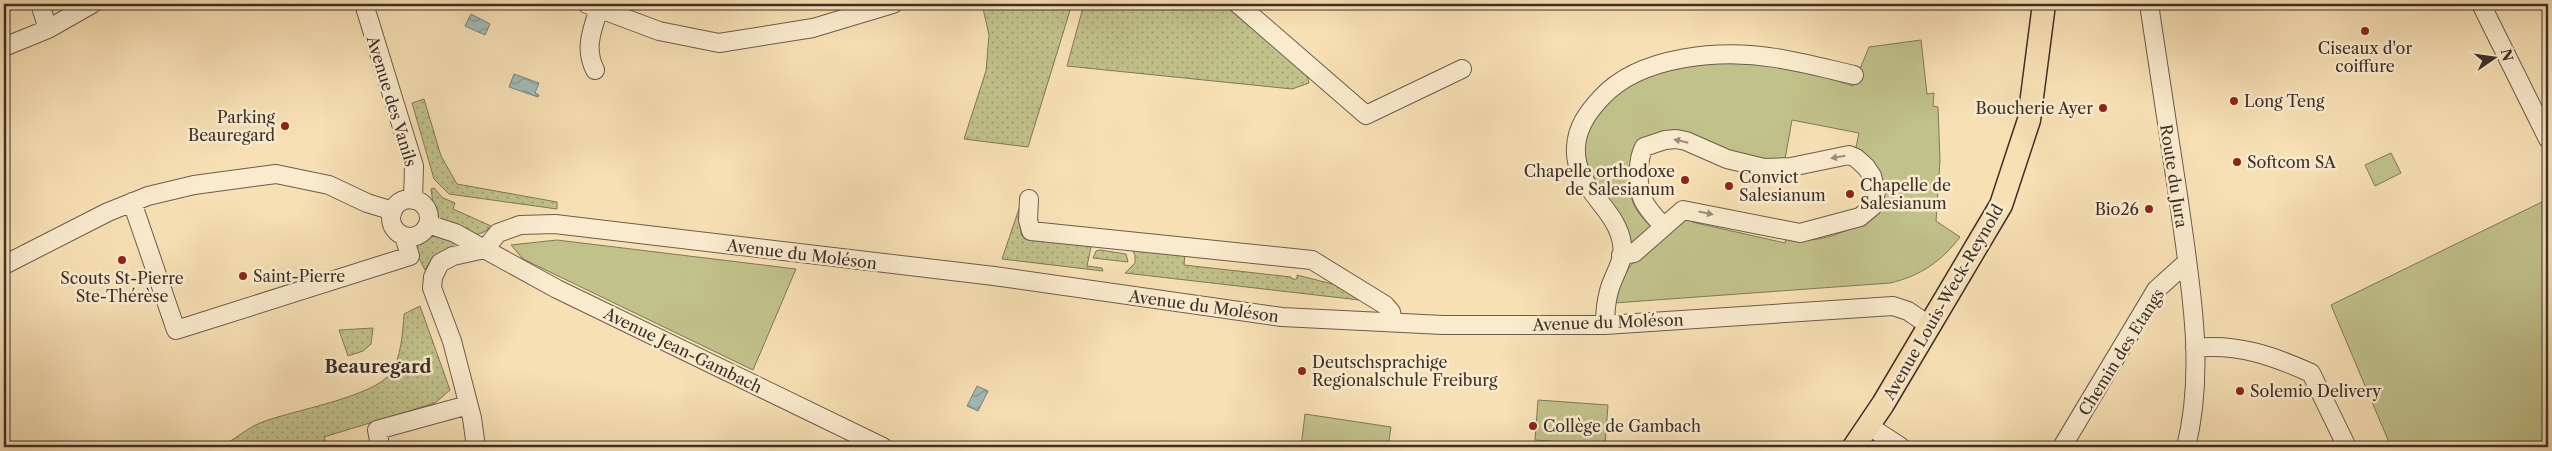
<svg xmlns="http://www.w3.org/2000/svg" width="2552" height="451" font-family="'Libre Caslon Text',serif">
  <defs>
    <pattern id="grass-dots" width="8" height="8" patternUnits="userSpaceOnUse" patternTransform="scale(1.25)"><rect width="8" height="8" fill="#c1c18a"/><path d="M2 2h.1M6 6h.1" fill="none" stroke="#9e9d71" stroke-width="1.8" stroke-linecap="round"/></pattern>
    <pattern id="water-waves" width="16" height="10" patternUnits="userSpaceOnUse" patternTransform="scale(1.25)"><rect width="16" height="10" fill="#a1bbb7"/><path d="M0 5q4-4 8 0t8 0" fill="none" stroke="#849895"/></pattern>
  </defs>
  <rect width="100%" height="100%" fill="#f7e0b4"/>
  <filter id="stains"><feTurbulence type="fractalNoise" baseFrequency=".004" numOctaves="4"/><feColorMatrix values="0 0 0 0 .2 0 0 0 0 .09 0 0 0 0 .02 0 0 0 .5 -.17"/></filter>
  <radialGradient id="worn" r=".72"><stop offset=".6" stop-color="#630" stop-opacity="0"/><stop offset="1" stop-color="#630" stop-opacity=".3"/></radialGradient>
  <path fill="url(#grass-dots)" stroke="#7e785a" d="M 982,4 L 1072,4 L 1028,147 L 964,139 L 986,71 L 989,35 Z
    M 1084,4 L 1231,4 L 1306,71 L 1309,83 L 1292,89 L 1067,66 Z
    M 424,99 L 441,156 L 457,184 L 557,202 L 557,209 L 449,194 L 434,179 L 412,103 Z
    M 434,188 L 443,198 L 455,203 L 453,209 L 491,226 C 476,245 452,226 435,218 L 431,189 Z
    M 1024,194 L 1021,235 L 1101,244 L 1091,247 L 1087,266 L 1102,268 L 1103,271 L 1002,259 Z
    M 435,234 L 458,242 L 459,246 L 432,258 L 425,270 L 412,244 Z
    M 1131,248 L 1185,253 L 1184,265 L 1291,277 L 1292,279 L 1297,279 L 1297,275 L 1348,288 L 1368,301 L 1125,273 L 1135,263 L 1135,255 Z
    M 1100,250 L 1126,254 L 1128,262 L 1093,258 L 1096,251 Z
    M 420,306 L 450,390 L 435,403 L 324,437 L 327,447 L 218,447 C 233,442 245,429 260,423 C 292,410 372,398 391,373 C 401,359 403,330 404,314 Z
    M 373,328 L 371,344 L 363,351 L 348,356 L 339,330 Z"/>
  <path fill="#c1c18a" stroke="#7e785a" d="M 1921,40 L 1927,94 L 1934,93 L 1933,106 L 1938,107 L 1940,160 L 1936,221 L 1960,237 C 1941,262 1920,276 1890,283 L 1614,303 L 1617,289 L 1630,266 L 1679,219 L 1692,216 L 1692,222 L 1785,243 L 1787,236 C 1792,237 1798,240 1803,240 C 1827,241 1859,227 1877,213 L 1856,147 L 1859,133 L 1792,120 L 1785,159 L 1759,160 L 1659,136 C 1637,175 1612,193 1654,229 L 1632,244 L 1621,217 L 1585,168 C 1581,145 1586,133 1598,114 C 1605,102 1616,95 1628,87 C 1694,47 1784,63 1853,86 L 1869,47 Z
    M 2391,153 L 2401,173 L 2375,186 L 2365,165 Z
    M 2548,199 L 2548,447 L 2391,447 L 2331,305 Z
    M 557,240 L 796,269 L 753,370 L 523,259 L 511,245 Z
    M 1538,400 L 1608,405 L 1605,445 L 1535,440 Z
    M 1305,414 L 1391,427 L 1388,447 L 1301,447 Z"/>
  <path fill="url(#water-waves)" stroke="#79837e" d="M 471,14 L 490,24 L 485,35 L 465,26 Z
    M 514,74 L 539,83 L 535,93 L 539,95 L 538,97 L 509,87 Z
    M 977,386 L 988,391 L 978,411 L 967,406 Z"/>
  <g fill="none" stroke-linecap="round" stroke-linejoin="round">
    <g stroke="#6b5c4c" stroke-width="20">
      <path id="minor" d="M 40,4 L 48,29
        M 364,4 L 414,166 L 413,200
        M 587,4 L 659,31 L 719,43 L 813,28 L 893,4
        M 1238,4 L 1366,115 L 1462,69
        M 2149,4 C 2159,70 2169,136 2179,202 C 2190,282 2206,368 2186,447
        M 2481,4 L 2548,139
        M 4,47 L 48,29 L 92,4
        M 595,70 C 584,48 592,31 599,8
        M 1029,199 L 1028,220 L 1031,231 L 1312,260 L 1385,305 L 1391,312 L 1393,322
        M391 218a19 19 0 1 1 38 0a19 19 0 1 1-38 0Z
        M 132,202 L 176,330 L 410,256 L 404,236
        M 428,224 L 455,233 L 557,289 L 883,447
        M 1621,255 L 1634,253 L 1683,210 L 1800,233 L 1860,217 L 1873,206 L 1876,192 L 1872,176 L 1866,167 L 1856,158 L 1849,155 L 1791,167 L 1764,168 L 1727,159 L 1686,141 L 1676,139 L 1665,140 L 1644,147 C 1640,155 1639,162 1639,170 C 1637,198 1645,206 1663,226
        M 4,265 L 108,212 L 148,196 L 194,185 L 276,174 L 329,185 L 367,203 L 393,211
        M 1605,325 C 1605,313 1606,302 1609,291 C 1613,275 1625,261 1622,244 C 1617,207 1573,188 1576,147 C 1577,127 1588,112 1601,98 C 1640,55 1722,49 1776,58 C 1802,62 1828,69 1854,75
        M 2195,348 C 2237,343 2273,356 2311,373 L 2347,447
        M 1869,426 L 1901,447
        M 379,440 L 377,430 L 468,405
        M 476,447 L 472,418 L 452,341 L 432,288 L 433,277 L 440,263 L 453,256 L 485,249 L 498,233 L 520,225 L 555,224 L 994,276 L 1282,317 L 1443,325 L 1605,325 L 1893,306 L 1908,311 L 1930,326
        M 2062,447 L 2156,290 L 2187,262"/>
    </g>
    <g stroke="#3c3029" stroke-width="25">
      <path id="major" d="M 1854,447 L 1883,404 L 2001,205 L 2029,120 L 2044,4"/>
    </g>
    <use href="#minor" stroke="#faebce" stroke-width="18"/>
    <use href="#major" stroke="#f7e0b4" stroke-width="22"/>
  </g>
  <defs><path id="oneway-solid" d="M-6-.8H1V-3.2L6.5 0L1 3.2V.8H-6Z" transform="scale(1.25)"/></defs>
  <g fill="#9b8e7c">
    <use href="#oneway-solid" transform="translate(1681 141) rotate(-167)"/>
    <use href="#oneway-solid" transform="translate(1838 157) rotate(170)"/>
    <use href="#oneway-solid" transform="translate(1706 213) rotate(12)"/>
  </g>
  <g fill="#8f2418" stroke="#faebce" stroke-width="2">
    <circle cx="2365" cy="31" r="5"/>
    <circle cx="2234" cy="101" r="5"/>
    <circle cx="2103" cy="108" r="5"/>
    <circle cx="285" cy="126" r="5"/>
    <circle cx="2237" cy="162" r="5"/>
    <circle cx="1685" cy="180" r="5"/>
    <circle cx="1729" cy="186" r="5"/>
    <circle cx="1850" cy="194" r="5"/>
    <circle cx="2149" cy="209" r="5"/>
    <circle cx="122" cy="260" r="5"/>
    <circle cx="243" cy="276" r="5"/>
    <circle cx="1302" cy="371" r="5"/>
    <circle cx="2240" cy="391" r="5"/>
    <circle cx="1533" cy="426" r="5"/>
  </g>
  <g text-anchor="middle" stroke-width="5" stroke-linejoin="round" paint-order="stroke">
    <g font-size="16" fill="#3c3029" stroke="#faebce" text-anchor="start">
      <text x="2365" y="54" text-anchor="middle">Ciseaux d'or<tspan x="2365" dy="18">coiffure</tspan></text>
      <text x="2244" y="107">Long Teng</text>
      <text x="2093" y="114" text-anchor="end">Boucherie Ayer</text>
      <text x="275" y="123" text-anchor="end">Parking<tspan x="275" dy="18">Beauregard</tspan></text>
      <text x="2247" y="168">Softcom SA</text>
      <text x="1675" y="177" text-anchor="end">Chapelle orthodoxe<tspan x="1675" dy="18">de Salesianum</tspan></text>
      <text x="1739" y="183">Convict<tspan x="1739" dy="18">Salesianum</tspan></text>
      <text x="1860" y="191">Chapelle de<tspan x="1860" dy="18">Salesianum</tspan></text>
      <text x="2139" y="215" text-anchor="end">Bio26</text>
      <text x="253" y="282">Saint-Pierre</text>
      <text x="122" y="284" text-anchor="middle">Scouts St-Pierre<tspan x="122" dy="18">Ste-Thérèse</tspan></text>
      <text x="1312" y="368">Deutschsprachige<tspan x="1312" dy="18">Regionalschule Freiburg</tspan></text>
      <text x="2250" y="397">Solemio Delivery</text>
      <text x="1543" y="432">Collège de Gambach</text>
    </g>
    <g font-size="16" fill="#3c3029" stroke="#faebce">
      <text transform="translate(392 101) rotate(73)" y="6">Avenue des Vanils</text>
      <text transform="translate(2174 176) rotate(81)" y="6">Route du Jura</text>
      <text transform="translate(802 254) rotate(7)" y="6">Avenue du Moléson</text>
      <text transform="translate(1943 302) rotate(-60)" y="6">Avenue Louis-Weck-Reynold</text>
      <text transform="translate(1204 306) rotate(8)" y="6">Avenue du Moléson</text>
      <text transform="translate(1608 322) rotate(-2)" y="6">Avenue du Moléson</text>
      <text transform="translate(683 350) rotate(26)" y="6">Avenue Jean-Gambach</text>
      <text transform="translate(2121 352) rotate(-58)" y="6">Chemin des Etangs</text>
    </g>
    <g font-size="18" font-weight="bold" fill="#3c3029" stroke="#faebce">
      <text x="378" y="373">Beauregard</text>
    </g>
  </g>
  <rect width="2552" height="451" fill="none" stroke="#f7e0b4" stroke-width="20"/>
  <rect x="5" y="5" width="2542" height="441" fill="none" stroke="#3c3029" stroke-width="2.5"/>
  <rect x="10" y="10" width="2532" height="431" fill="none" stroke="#3c3029"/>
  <g transform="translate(2494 58) rotate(77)" stroke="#faebce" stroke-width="4" paint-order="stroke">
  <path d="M0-4L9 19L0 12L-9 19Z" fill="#3c3029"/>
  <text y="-8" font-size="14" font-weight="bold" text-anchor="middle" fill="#3c3029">N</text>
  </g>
  <rect width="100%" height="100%" filter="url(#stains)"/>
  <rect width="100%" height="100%" fill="url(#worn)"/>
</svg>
